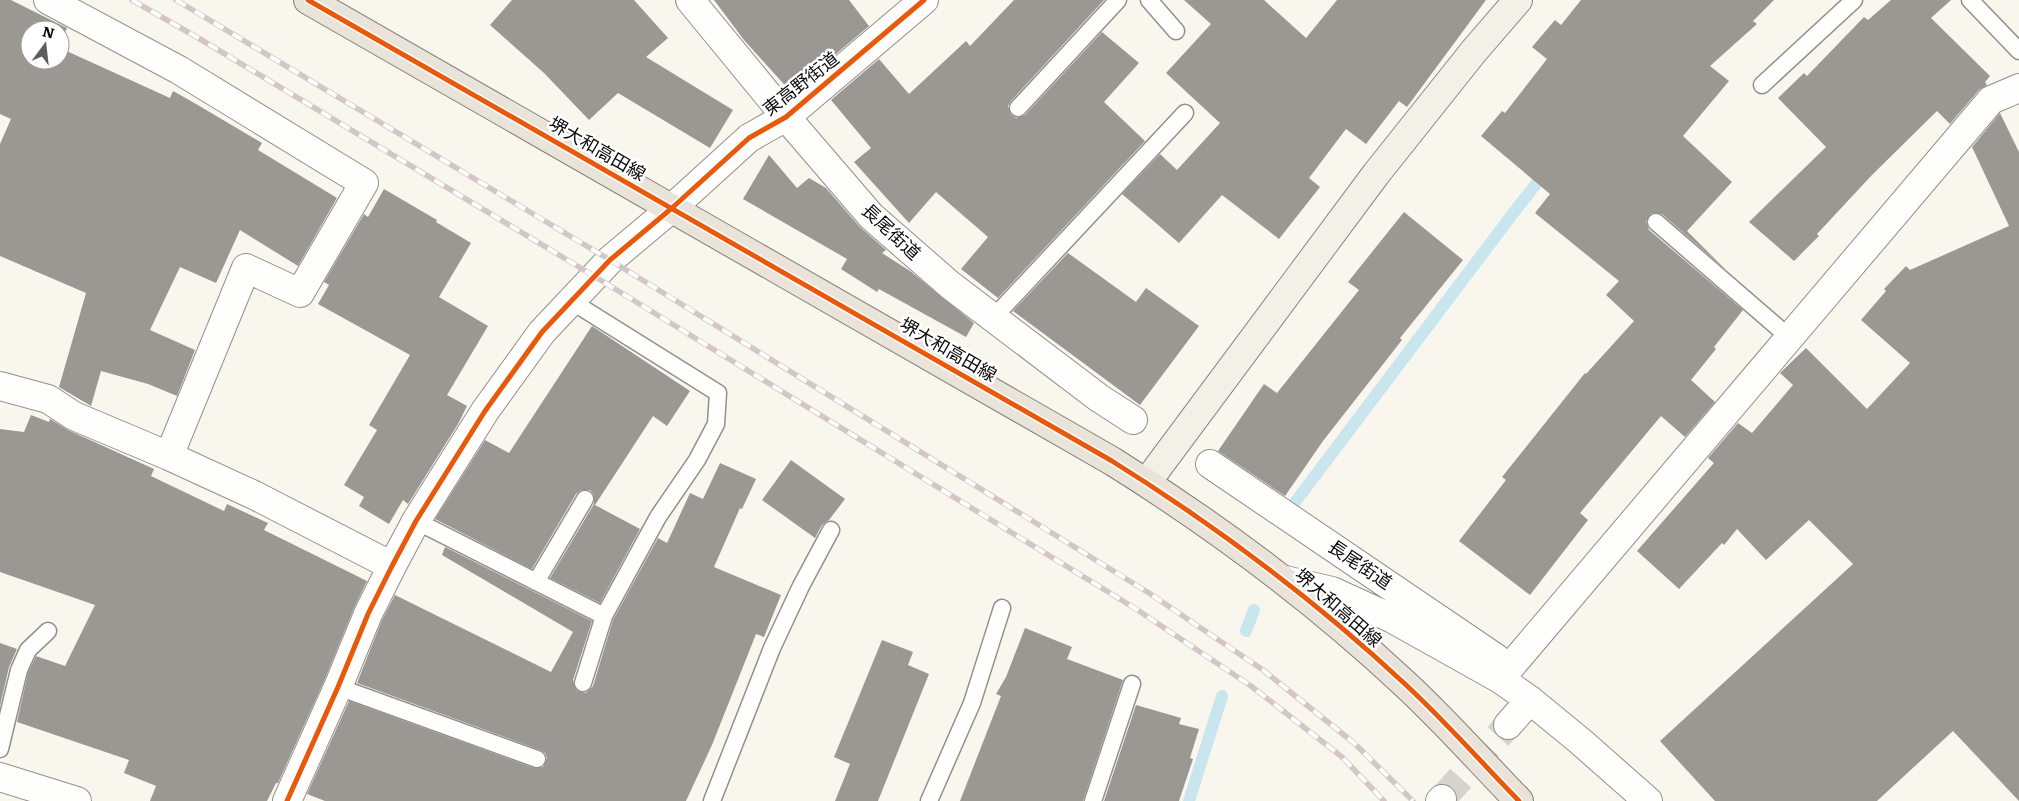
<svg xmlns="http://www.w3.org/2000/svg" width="2019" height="801" font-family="Literata,'Noto Sans JP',serif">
  <rect width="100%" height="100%" fill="#f9f6ee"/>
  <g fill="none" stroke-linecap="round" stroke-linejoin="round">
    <path stroke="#c9e5ee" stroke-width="12" d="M 1296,501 L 1511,216 L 1547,170
      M 1246,631 L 1254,610
      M 1189,801 L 1222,696"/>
  </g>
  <path fill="#9b9894" d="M 0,0 L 11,0 L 67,28 L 60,43 L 60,30 L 30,30 L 30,60 L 60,60 L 60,48 L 170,98 L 173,91 L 191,101 L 262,143 L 258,150 L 337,198 L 298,266 L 240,230 L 216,283 L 180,267 L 150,330 L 195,350 L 177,396 L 148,384 L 101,371 L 91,406 L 59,387 L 86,293 L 0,256 L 0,144 L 11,119 L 0,114 Z
    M 512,0 L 634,0 L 668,38 L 646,57 L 733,110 L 710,148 L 618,93 L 589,120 L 544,73 L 490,25 Z
    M 714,0 L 849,0 L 869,26 L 791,92 L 744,40 Z
    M 1014,0 L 1104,0 L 1011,101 L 1008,106 L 1011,115 L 1016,118 L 1025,115 L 1102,32 L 1139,63 L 1104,102 L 1145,141 L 998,298 L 961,269 L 988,237 L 936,192 L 909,223 L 854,162 L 871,148 L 831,100 L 879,59 L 909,94 L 966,41 L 970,46 Z
    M 1184,0 L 1264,0 L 1306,38 L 1337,0 L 1486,0 L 1407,107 L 1399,101 L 1366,144 L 1346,129 L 1309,178 L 1320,187 L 1279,239 L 1222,195 L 1179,243 L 1122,194 L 1160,154 L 1177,170 L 1220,123 L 1166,73 L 1211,24 Z
    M 1581,0 L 1774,0 L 1753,21 L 1757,24 L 1710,66 L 1729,81 L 1683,136 L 1732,182 L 1687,231 L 1726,270 L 1662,214 L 1652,213 L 1646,221 L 1649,230 L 1743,310 L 1714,347 L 1716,349 L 1691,380 L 1715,402 L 1685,437 L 1661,416 L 1580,513 L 1588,520 L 1530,595 L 1459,541 L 1506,480 L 1502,477 L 1585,373 L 1586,374 L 1634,321 L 1606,295 L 1619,281 L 1535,213 L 1550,194 L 1481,136 L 1502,111 L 1505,113 L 1547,59 L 1532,47 L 1555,20 L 1561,25 Z
    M 1891,0 L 1951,0 L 1931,18 L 1990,76 L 1985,82 L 1987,85 L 1979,90 L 1950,124 L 1937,111 L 1872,175 L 1817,234 L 1819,236 L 1794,261 L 1749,222 L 1826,147 L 1778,98 L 1804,73 L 1807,76 L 1864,17 L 1868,20 Z
    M 2000,113 L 2019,152 L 2019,801 L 1953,731 L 1877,801 L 1715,801 L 1660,741 L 1853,564 L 1809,520 L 1766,560 L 1737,529 L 1724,545 L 1722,543 L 1679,589 L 1637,551 L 1714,463 L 1708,458 L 1738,423 L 1752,433 L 1793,385 L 1780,373 L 1806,348 L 1867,409 L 1910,363 L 1861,320 L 1886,291 L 1884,289 L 1906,266 L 1910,270 L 2009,226 L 1972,147 Z
    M 769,155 L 797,188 L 809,178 L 826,188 L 859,226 L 886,250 L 882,253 L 910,271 L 974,323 L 966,337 L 879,289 L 877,292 L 841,269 L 847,259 L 743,199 Z
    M 384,189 L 437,220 L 436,222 L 471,243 L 439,297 L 488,326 L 447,395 L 467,406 L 458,424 L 408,504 L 403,500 L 389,524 L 359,506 L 364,497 L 344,485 L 377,430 L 369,425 L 410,355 L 318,304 L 329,285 L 324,282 L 364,214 L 368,217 Z
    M 1404,212 L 1463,260 L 1400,338 L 1402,340 L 1323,441 L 1285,496 L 1218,451 L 1264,384 L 1277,393 L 1359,290 L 1348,282 Z
    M 1068,253 L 1136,302 L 1146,288 L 1199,326 L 1140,405 L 1013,311 Z
    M 592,326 L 690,391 L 667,426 L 653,416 L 595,505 L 640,529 L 600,603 L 550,578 L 594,504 L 594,495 L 590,490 L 581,490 L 576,494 L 532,569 L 435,519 L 485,440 L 509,453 Z
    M 31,415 L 49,422 L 50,419 L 68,430 L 154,469 L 151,476 L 224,511 L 227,504 L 268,523 L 264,530 L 367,581 L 354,608 L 324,681 L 278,783 L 276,783 L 267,801 L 150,801 L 156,786 L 124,773 L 129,760 L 17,722 L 28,673 L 36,656 L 65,666 L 95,605 L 0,572 L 0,429 L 24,432 Z
    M 791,460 L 845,499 L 829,520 L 822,525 L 815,538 L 762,500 Z
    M 720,463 L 756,479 L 742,509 L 740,508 L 714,567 L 781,595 L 764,637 L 756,634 L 712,745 L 686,801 L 325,801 L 307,794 L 349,701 L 534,768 L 543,767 L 547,758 L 545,753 L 540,750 L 357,683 L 382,620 L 395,595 L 551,672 L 573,632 L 442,555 L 445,547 L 592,621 L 573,680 L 576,690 L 586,693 L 593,686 L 613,620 L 658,538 L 667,543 L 690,493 L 703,499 Z
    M 1025,628 L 1072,647 L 1067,659 L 1123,680 L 1083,801 L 960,801 L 1001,696 L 996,694 L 1006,677 Z
    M 882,640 L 913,652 L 908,665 L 929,674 L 878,801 L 835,801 L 850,764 L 834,757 Z
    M 0,643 L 17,649 L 9,667 L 0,706 Z
    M 1136,705 L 1181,718 L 1179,724 L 1199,729 L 1190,758 L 1193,759 L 1179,801 L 1104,801 Z"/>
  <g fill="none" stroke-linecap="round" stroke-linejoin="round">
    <path stroke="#d5d3cc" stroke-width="28" stroke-dasharray="28 14" stroke-linecap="butt" d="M 1442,799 L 1508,725"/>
    <g stroke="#92908d" stroke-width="19">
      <path id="lane" d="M 1149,0 L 1176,31
        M 1970,0 L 2019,51
        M 1762,85 L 1854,0
        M 1018,108 L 1118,0
        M 1656,222 L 1790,338
        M 571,301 L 718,393 L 716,424 L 697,460 L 658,517 L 604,616 L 583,683
        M 993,318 L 1185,113
        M 416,521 L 604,616
        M 536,582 L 585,499
        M 338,687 L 537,759
        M 0,749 L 19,670 L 28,650 L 48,631
        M 712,801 L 772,648 L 801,586 L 831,530
        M 929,801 L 972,703 L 1002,608
        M 1093,801 L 1132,684"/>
    </g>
    <g stroke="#92908d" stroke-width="30">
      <path id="street" d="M 48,0 L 179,70 L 364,183 L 300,293 L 246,268 L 169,456
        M 690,0 L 786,117 L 871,216 L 950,285 L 1099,398 L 1133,420
        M 0,386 L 48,399 L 74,416 L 169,456 L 254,495 L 392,566
        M 1210,464 L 1496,658
        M 1285,580 L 1332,591 L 1391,618 L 1500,679 L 1530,700 L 1580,741 L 1648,801
        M 1500,679 L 1991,100 L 2019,88
        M 1508,725 L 1530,700
        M 0,777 L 77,801
        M 287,801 L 338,687 L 368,614 L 392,566 L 416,521 L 485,411 L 542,332 L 610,260 L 672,208 L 749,138 L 786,117 L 924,0
        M 1440,801 L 1442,799"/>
    </g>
    <g stroke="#888783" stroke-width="30">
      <path id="secondary" d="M 1147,482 L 1376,174 L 1474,51 L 1518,0"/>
    </g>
    <g stroke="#7f7e7a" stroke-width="30">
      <path id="primary" d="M 308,0 L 1112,461 C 1216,526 1315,600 1405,684 C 1445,721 1481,762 1519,801"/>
    </g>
    <use href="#lane" stroke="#fefefc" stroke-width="16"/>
    <use href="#street" stroke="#fefefc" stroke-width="28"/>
    <use href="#secondary" stroke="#f3f0e8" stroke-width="28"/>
    <use href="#primary" stroke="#e9e3d9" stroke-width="28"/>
    <g stroke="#d4c6c6" stroke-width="5.5">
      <path id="rail" d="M 132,0 L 200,39 L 594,276 L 1136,609 L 1251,686 L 1342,757 L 1384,801
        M 176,0 L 610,260 L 1149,593 L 1263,670 L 1354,743 L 1413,801"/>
    </g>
    <use href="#rail" stroke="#fff" stroke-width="4" stroke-dasharray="11" stroke-linecap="butt"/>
    <g stroke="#fff" stroke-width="8">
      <path id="cycleway" d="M 308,0 L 1112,461 C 1216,526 1315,600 1405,684 C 1445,721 1481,762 1519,801
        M 287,801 L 338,687 L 368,614 L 392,566 L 416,521 L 485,411 L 542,332 L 610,260 L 672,208 L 749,138 L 786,117 L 924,0"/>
    </g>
    <use href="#cycleway" stroke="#e8590c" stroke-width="5"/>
  </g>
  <g text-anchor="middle" stroke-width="5" stroke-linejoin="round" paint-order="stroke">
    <g font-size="18" fill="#0a0a0a" stroke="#fff">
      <text transform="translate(801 84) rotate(-38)" y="6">東高野街道</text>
      <text transform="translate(597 149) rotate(30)" y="6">堺大和高田線</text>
      <text transform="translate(891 232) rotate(43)" y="6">長尾街道</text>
      <text transform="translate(948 350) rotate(30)" y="6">堺大和高田線</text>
      <text transform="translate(1360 565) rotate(34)" y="6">長尾街道</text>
      <text transform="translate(1338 608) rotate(41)" y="6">堺大和高田線</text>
    </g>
  </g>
  <g transform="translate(45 45) rotate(15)"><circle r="24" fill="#ffffff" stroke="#9d9d9d"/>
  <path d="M0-4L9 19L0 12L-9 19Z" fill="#5e5d5a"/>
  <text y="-8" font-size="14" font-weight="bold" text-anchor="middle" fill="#0a0a0a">N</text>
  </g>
</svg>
